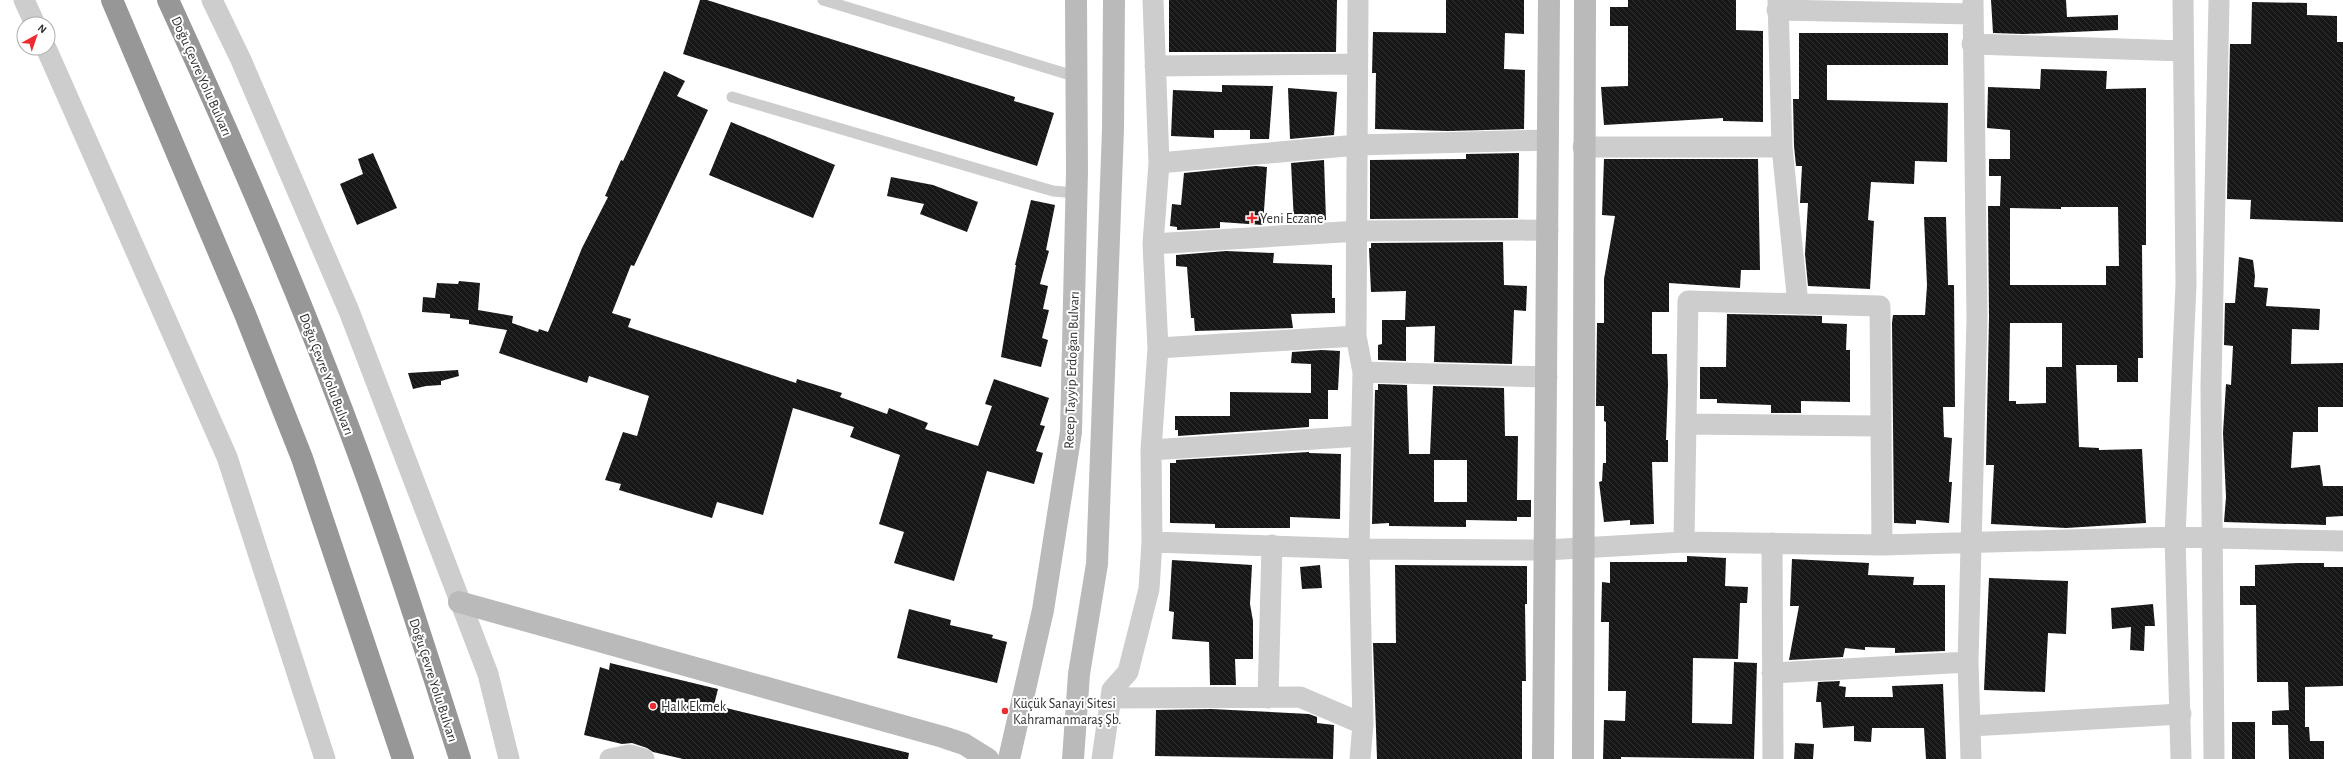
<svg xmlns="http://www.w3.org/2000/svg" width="2343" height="759" font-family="'Alegreya Sans',sans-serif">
  <defs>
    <pattern id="building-back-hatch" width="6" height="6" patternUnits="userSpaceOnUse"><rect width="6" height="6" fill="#171717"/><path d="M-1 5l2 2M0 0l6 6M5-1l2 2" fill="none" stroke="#303030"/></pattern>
  </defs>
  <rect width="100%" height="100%" fill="#fff"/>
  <path fill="url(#building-back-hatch)" fill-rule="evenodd" d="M 700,0 L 707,0 L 1015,97 L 1014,101 L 1054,113 L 1037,166 L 683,54 Z
    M 1169,0 L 1337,0 L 1336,52 L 1169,52 Z
    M 1446,0 L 1524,0 L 1524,34 L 1505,33 L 1504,69 L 1525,70 L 1524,129 L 1448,131 L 1375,129 L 1376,73 L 1372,73 L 1373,32 L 1446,33 Z
    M 1628,0 L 1736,0 L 1736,30 L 1763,31 L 1763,122 L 1723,121 L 1723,118 L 1604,125 L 1601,87 L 1628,86 L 1628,26 L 1610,26 L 1610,7 L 1628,7 Z
    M 1991,0 L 2066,0 L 2067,17 L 2118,15 L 2118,30 L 2024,34 L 1993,33 Z
    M 2252,2 L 2307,3 L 2307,15 L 2337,16 L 2337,42 L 2343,42 L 2343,222 L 2250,219 L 2251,200 L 2227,199 L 2230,44 L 2251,44 Z
    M 1799,33 L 1948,33 L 1948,65 L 1827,65 L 1827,100 L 1948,103 L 1947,162 L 1915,161 L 1914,184 L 1871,182 L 1868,220 L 1874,221 L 1870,289 L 1808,286 L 1805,254 L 1808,203 L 1800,203 L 1802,166 L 1796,166 L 1794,146 L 1793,99 L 1799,99 Z
    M 2041,69 L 2107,71 L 2106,89 L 2146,88 L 2146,245 L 2142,245 L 2143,358 L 2138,358 L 2138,382 L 2117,382 L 2117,365 L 2076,365 L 2079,447 L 2099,448 L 2099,450 L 2142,449 L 2146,523 L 2066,528 L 1991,524 L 1994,465 L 1986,465 L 1989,318 L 1988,206 L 2000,206 L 2001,176 L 1989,176 L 1989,159 L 2010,159 L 2010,130 L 1987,128 L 1988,87 L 2040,89 ZM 2061,207 L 2118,207 L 2119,266 L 2106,266 L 2106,285 L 2010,285 L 2010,208 L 2061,209 ZM 2010,323 L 2062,323 L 2062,367 L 2046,367 L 2046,403 L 2016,404 L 2016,401 L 2009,401 Z
    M 664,71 L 685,81 L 677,96 L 708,110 L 634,266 L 631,265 L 612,313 L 631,319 L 628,327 L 796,383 L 797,379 L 842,393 L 840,397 L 887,414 L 889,408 L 928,423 L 925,429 L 978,446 L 992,406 L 985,404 L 994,379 L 1049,398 L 1040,425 L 1045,426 L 1036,451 L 1043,453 L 1034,484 L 987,471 L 954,581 L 894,563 L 904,532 L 879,524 L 900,455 L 850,437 L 854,427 L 793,408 L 763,515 L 717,502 L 712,518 L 619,490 L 621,484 L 605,480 L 623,432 L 637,436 L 649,396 L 589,376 L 587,383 L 499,353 L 507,330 L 469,324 L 469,320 L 450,318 L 450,314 L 422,312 L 423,297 L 435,298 L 437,283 L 458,284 L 459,281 L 480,283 L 478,310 L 513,316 L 512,323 L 538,332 L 539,329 L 548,332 L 582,248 L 608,197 L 605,196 L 621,160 L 623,161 Z
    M 1222,85 L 1273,86 L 1269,139 L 1250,139 L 1250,130 L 1214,130 L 1214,138 L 1171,136 L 1173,90 L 1222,92 Z
    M 1288,88 L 1337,92 L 1334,135 L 1290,139 Z
    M 731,122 L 835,165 L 813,218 L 709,175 Z
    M 373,153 L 397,208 L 357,225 L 340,184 L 363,174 L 358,159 Z
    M 1519,153 L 1518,218 L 1370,219 L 1370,160 L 1466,159 L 1466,154 Z
    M 1604,159 L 1758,159 L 1760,270 L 1741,270 L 1740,288 L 1669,283 L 1669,312 L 1652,312 L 1652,354 L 1667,354 L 1668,385 L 1666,440 L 1668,440 L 1668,462 L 1652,462 L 1654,524 L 1630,525 L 1630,520 L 1604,522 L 1599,482 L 1602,481 L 1603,463 L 1606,463 L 1606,422 L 1604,421 L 1604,406 L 1596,406 L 1597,323 L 1604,323 L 1604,279 L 1615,216 L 1602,215 Z
    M 1324,160 L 1326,220 L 1294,222 L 1291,163 Z
    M 1256,166 L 1267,167 L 1263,225 L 1220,222 L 1220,228 L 1177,230 L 1177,227 L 1170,226 L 1172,204 L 1181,205 L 1184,173 Z
    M 891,177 L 933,185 L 978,202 L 967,232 L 920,214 L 924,204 L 887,196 Z
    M 1031,200 L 1055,205 L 1046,250 L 1049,251 L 1040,284 L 1048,286 L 1043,309 L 1049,310 L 1042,338 L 1048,340 L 1041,367 L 1001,357 L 1016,265 L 1015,265 Z
    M 1924,217 L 1946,217 L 1948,285 L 1954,285 L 1955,407 L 1943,407 L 1944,437 L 1952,438 L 1949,482 L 1952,482 L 1949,523 L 1916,520 L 1916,524 L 1894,523 L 1892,323 L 1893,315 L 1925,315 L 1927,285 Z
    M 1503,242 L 1504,285 L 1527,286 L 1526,311 L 1514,310 L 1512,364 L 1434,362 L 1435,326 L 1406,327 L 1406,361 L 1378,360 L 1378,345 L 1382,344 L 1382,320 L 1405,320 L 1406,291 L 1371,292 L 1369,248 L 1371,248 L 1371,243 Z
    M 1226,251 L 1274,253 L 1273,263 L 1332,265 L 1332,298 L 1335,298 L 1335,313 L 1291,314 L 1293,328 L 1195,331 L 1194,318 L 1191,318 L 1187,267 L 1176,266 L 1176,255 Z
    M 2239,257 L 2253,260 L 2255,276 L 2254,287 L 2268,288 L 2266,306 L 2320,309 L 2319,330 L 2292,329 L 2291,364 L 2343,363 L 2343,407 L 2318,407 L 2318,432 L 2293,432 L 2291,468 L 2320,465 L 2323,486 L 2343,486 L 2343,516 L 2326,517 L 2326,525 L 2224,522 L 2226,497 L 2223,433 L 2226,384 L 2231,385 L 2233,346 L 2224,345 L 2225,303 L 2235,303 Z
    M 1727,314 L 1822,316 L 1822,323 L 1847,324 L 1846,350 L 1850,350 L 1850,402 L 1801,401 L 1801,413 L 1771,413 L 1771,405 L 1717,403 L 1717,399 L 1700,399 L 1700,367 L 1726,367 Z
    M 1322,350 L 1340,351 L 1338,390 L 1328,390 L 1328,419 L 1309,419 L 1309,427 L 1178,436 L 1178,430 L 1175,430 L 1175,416 L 1230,416 L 1230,392 L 1311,393 L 1311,364 L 1291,363 L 1292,352 Z
    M 458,370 L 459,376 L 441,381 L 441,385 L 426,386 L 413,389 L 408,373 Z
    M 1378,384 L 1407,385 L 1409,454 L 1430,454 L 1433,386 L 1504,388 L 1505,436 L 1518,436 L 1517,500 L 1531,500 L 1531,517 L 1517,517 L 1517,521 L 1466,520 L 1466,527 L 1389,526 L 1389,523 L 1372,524 L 1375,390 L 1378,390 ZM 1434,460 L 1467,460 L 1467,502 L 1434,502 Z
    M 1309,452 L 1309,453 L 1341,454 L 1340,519 L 1290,517 L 1290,528 L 1215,528 L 1215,524 L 1170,523 L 1170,463 L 1176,463 L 1176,460 Z
    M 1687,556 L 1726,558 L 1725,586 L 1748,587 L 1747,603 L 1740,603 L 1738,659 L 1693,658 L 1692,723 L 1732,724 L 1734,662 L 1757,663 L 1754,759 L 1621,757 L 1621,759 L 1603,759 L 1604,720 L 1625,721 L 1626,691 L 1608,691 L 1609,622 L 1601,622 L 1602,582 L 1610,583 L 1610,562 L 1687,562 Z
    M 1792,559 L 1869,563 L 1868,575 L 1914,577 L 1913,585 L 1945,585 L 1945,651 L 1895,653 L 1895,648 L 1865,647 L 1865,650 L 1845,648 L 1843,657 L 1789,660 L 1799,606 L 1790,606 Z
    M 1172,560 L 1252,565 L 1250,604 L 1253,621 L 1253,659 L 1235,659 L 1236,685 L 1210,685 L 1209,642 L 1172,639 L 1174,612 L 1169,611 Z
    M 2299,563 L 2324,563 L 2324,567 L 2343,567 L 2343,686 L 2305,687 L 2305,727 L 2309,727 L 2310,741 L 2324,741 L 2324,759 L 2289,759 L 2288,725 L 2272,725 L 2272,711 L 2289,710 L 2288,682 L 2257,682 L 2256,605 L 2240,605 L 2240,586 L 2255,586 L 2255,565 Z
    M 1320,565 L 1322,588 L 1302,589 L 1300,567 Z
    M 1395,565 L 1527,566 L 1527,604 L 1525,604 L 1526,681 L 1522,681 L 1522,759 L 1377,759 L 1373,643 L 1396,643 Z
    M 1989,578 L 2068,581 L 2066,634 L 2048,633 L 2045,692 L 1984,690 Z
    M 2153,604 L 2155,626 L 2145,626 L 2144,651 L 2130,650 L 2131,627 L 2112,629 L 2111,608 Z
    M 909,609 L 951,620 L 950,625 L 993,635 L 992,638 L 1007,642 L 997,683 L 897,658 Z
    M 610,663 L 718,689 L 714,705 L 909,753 L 908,759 L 683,759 L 653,752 L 647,748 L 632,743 L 622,744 L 584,735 L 600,667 L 609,670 Z
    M 1840,681 L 1839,686 L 1846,687 L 1845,697 L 1893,697 L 1892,686 L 1943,684 L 1946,759 L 1926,759 L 1924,728 L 1872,728 L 1871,742 L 1854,741 L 1854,726 L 1823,728 L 1821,702 L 1816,702 L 1818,682 Z
    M 1211,709 L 1309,714 L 1317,717 L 1317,723 L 1334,725 L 1333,759 L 1155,756 L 1156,710 Z
    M 2232,722 L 2255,722 L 2255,759 L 2232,759 Z
    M 1795,743 L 1814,744 L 1813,759 L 1794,759 Z"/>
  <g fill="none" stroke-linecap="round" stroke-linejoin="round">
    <path stroke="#cdcdcd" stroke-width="11" d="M 823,0 L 1077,77
      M 732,97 L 1053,191 L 1076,193"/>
    <path stroke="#cdcdcd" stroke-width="21" d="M 24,0 L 35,24
      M 212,0 L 241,60 L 349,311 L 488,674 L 509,759
      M 1358,0 L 1356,336 L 1363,372 L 1359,549 L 1363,724 L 1360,759
      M 1778,0 L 1782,147 L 1798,304
      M 1777,10 L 1973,14
      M 1972,44 L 2183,51
      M 46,48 L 227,457 L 325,759
      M 1155,66 L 1357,64
      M 1583,147 L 1782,147
      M 1159,163 L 1357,145 L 1548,140
      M 1153,244 L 1358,231 L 1548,230
      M 1158,348 L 1356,336
      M 1363,372 L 1547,377
      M 1686,424 L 1881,426
      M 1151,450 L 1361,436
      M 1152,542 L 1359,549 L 1546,550 L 1684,542 L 1882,545 L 2175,537 L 2343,541
      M 1684,542 L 1688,301 L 1880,306 L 1882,545
      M 1772,543 L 1773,759
      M 1772,673 L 1968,662
      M 1111,698 L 1300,697 L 1363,724
      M 1268,698 L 1272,545
      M 1970,726 L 2181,714
      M 610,759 L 629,755 L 644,759
      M 1102,759 L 1112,690 L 1128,672 L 1149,589 L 1152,542 L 1151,450 L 1158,348 L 1153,244 L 1159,163 L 1153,0
      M 1971,759 L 1968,662 L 1977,318 L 1973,0
      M 2181,759 L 2175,537 L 2186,284 L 2183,0
      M 2214,759 L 2211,386 L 2219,0"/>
    <path stroke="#bababa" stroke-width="22" d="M 459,602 L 943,737 L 964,744 L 988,759
      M 1009,759 L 1043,610 L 1071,432 L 1077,171 L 1076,0
      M 1073,759 L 1079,674 L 1097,564 L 1113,129 L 1114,0
      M 1543,759 L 1549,0
      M 1583,759 L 1585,0"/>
    <path stroke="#979797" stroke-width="22" d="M 112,0 L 245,314 L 302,458 L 403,759
      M 168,0 C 230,135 290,272 342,410 C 386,525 423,642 460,759"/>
  </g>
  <g fill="#ee2b2e" stroke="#fff" stroke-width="1.5">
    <path d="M1250 212h4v4h4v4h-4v4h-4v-4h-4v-4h4z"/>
    <circle cx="653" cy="706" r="4"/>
    <circle cx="1005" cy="711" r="4"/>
  </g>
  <g text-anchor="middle" stroke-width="4" stroke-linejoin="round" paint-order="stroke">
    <g font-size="14" fill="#303030" stroke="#fff">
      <text transform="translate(202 76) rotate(66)" y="5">Doğu Çevre Yolu Bulvarı</text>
      <text transform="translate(1071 370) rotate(-88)" y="5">Recep Tayyip Erdoğan Bulvarı</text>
      <text transform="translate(327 374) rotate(69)" y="5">Doğu Çevre Yolu Bulvarı</text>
      <text transform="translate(434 680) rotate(72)" y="5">Doğu Çevre Yolu Bulvarı</text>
    </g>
    <g font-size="14" fill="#303030" stroke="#fff" text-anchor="start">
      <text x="1260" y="223">Yeni Eczane</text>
      <text x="1013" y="708">Küçük Sanayi Sitesi<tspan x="1013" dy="16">Kahramanmaraş Şb.</tspan></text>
      <text x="661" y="711">Halk Ekmek</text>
    </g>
  </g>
  <g transform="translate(36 36) rotate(40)"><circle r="19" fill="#ffffff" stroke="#acacac"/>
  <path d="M0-3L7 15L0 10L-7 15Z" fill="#ee2b2e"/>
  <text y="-6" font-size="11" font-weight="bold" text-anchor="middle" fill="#303030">N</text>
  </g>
</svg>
